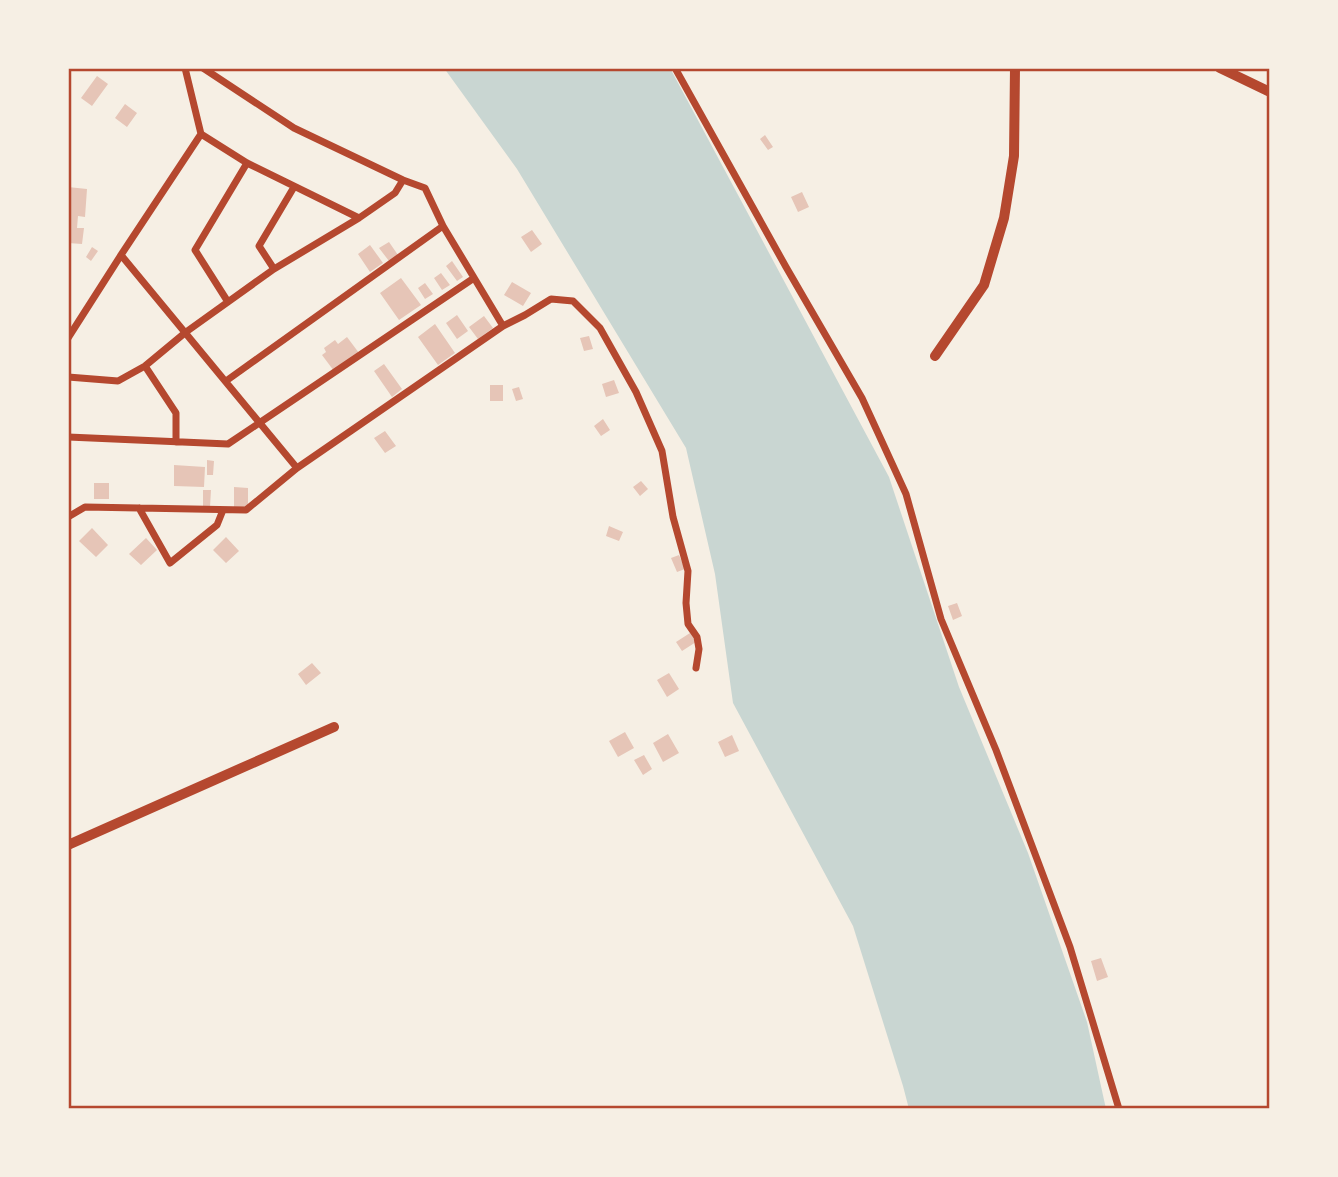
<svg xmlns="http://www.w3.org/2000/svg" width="1338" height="1177" font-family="Merriweather,serif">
  <rect width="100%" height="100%" fill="#f6efe4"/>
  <path fill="#c9d6d2" d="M 444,68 L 670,68 L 889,477 L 959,687 L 1028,853 L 1087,1022 L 1106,1109 L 909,1109 L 903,1086 L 853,926 L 733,703 L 715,574 L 686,448 L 517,169 Z"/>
  <path fill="#e6c5b7" d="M 97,76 L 108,84 L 92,106 L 81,98 Z
    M 125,104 L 137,113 L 127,127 L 115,118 Z
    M 765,135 L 773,147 L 768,150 L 760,139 Z
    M 68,187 L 87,189 L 85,217 L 78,216 L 77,228 L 84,228 L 82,244 L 68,243 Z
    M 802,192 L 809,207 L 798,212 L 791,197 Z
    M 532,230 L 542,244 L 531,252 L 521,237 Z
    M 389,242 L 398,255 L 389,261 L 379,248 Z
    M 370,245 L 383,263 L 370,272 L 358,254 Z
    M 92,247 L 98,251 L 91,261 L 86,257 Z
    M 452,261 L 463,277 L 457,281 L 446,266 Z
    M 441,273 L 450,285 L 442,290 L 434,278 Z
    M 401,278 L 421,305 L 399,320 L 380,293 Z
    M 512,282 L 531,293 L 523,306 L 504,295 Z
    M 425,283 L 433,294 L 425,299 L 418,288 Z
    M 457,315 L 468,331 L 457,339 L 446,323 Z
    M 484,316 L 493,328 L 478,339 L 469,327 Z
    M 435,324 L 455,353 L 438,365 L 418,337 Z
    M 589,336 L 593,349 L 584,351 L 580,338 Z
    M 347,337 L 359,353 L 334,371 L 322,355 L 326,352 L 324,348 L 335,340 L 338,344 Z
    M 384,364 L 402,389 L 392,397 L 374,371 Z
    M 614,380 L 619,393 L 606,397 L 602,384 Z
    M 490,385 L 503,385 L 503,401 L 490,401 Z
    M 519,387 L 523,399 L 516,401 L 512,389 Z
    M 603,419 L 610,430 L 601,436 L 594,426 Z
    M 385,431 L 396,446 L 385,453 L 374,438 Z
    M 207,460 L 214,461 L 213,475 L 207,475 Z
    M 174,465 L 205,467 L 204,487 L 174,486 Z
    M 641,481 L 648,489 L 640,496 L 633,487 Z
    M 94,483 L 109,483 L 109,499 L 94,499 Z
    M 234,487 L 248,488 L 248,507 L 234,507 Z
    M 203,490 L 211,490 L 210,507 L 203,507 Z
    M 609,526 L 623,532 L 619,541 L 606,536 Z
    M 92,528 L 108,545 L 96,557 L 79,541 Z
    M 226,537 L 239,551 L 226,563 L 213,550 Z
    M 146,538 L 157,550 L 141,565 L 129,554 Z
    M 679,555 L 685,569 L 677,572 L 671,558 Z
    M 957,603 L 962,616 L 953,620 L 948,606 Z
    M 690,633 L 696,642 L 682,651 L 676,642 Z
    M 312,663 L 321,673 L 306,685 L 298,674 Z
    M 669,673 L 679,689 L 667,697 L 657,680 Z
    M 625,732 L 634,748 L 618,757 L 609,741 Z
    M 668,734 L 679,753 L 663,762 L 653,743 Z
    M 732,735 L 739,751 L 725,757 L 718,742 Z
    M 644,755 L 652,769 L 643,775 L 634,760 Z
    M 1101,958 L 1108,977 L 1097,981 L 1091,961 Z"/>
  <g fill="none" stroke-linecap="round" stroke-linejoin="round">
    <path stroke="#b5482f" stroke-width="7" d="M 185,68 L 201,134 L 247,163 L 359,218
      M 203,68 L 294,128 L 403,180 L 425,188 L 443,226
      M 675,68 L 786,267 L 862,398 L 906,494 L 941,619 L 996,750 L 1070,947 L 1119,1109
      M 121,255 L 297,468
      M 274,269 L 259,246 L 294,187
      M 228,302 L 195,250 L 247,163
      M 503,326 L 525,315 L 551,299 L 573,301 L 600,328 L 636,392 L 662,451 L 673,517 L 688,571 L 686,603 L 688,624 L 697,637 L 699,649 L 696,668
      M 68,338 L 121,255 L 201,134
      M 145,366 L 176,413 L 176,442
      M 68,377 L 118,381 L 145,366 L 186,332 L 274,269 L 359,218 L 395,193 L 403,180
      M 68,437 L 228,444 L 474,278
      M 139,508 L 170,563 L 217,525 L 223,510
      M 68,517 L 85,507 L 246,510 L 297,468 L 503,326 L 443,226 L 226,381"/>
    <path stroke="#b5482f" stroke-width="10" d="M 1220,68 L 1270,92
      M 935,356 L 984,285 L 1004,218 L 1014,156 L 1015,68
      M 68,845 L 334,727"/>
  </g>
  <rect width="1338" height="1177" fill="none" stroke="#f6efe4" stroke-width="140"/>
  <rect x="70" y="70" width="1198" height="1037" fill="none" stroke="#b5482f" stroke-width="2.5"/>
</svg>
